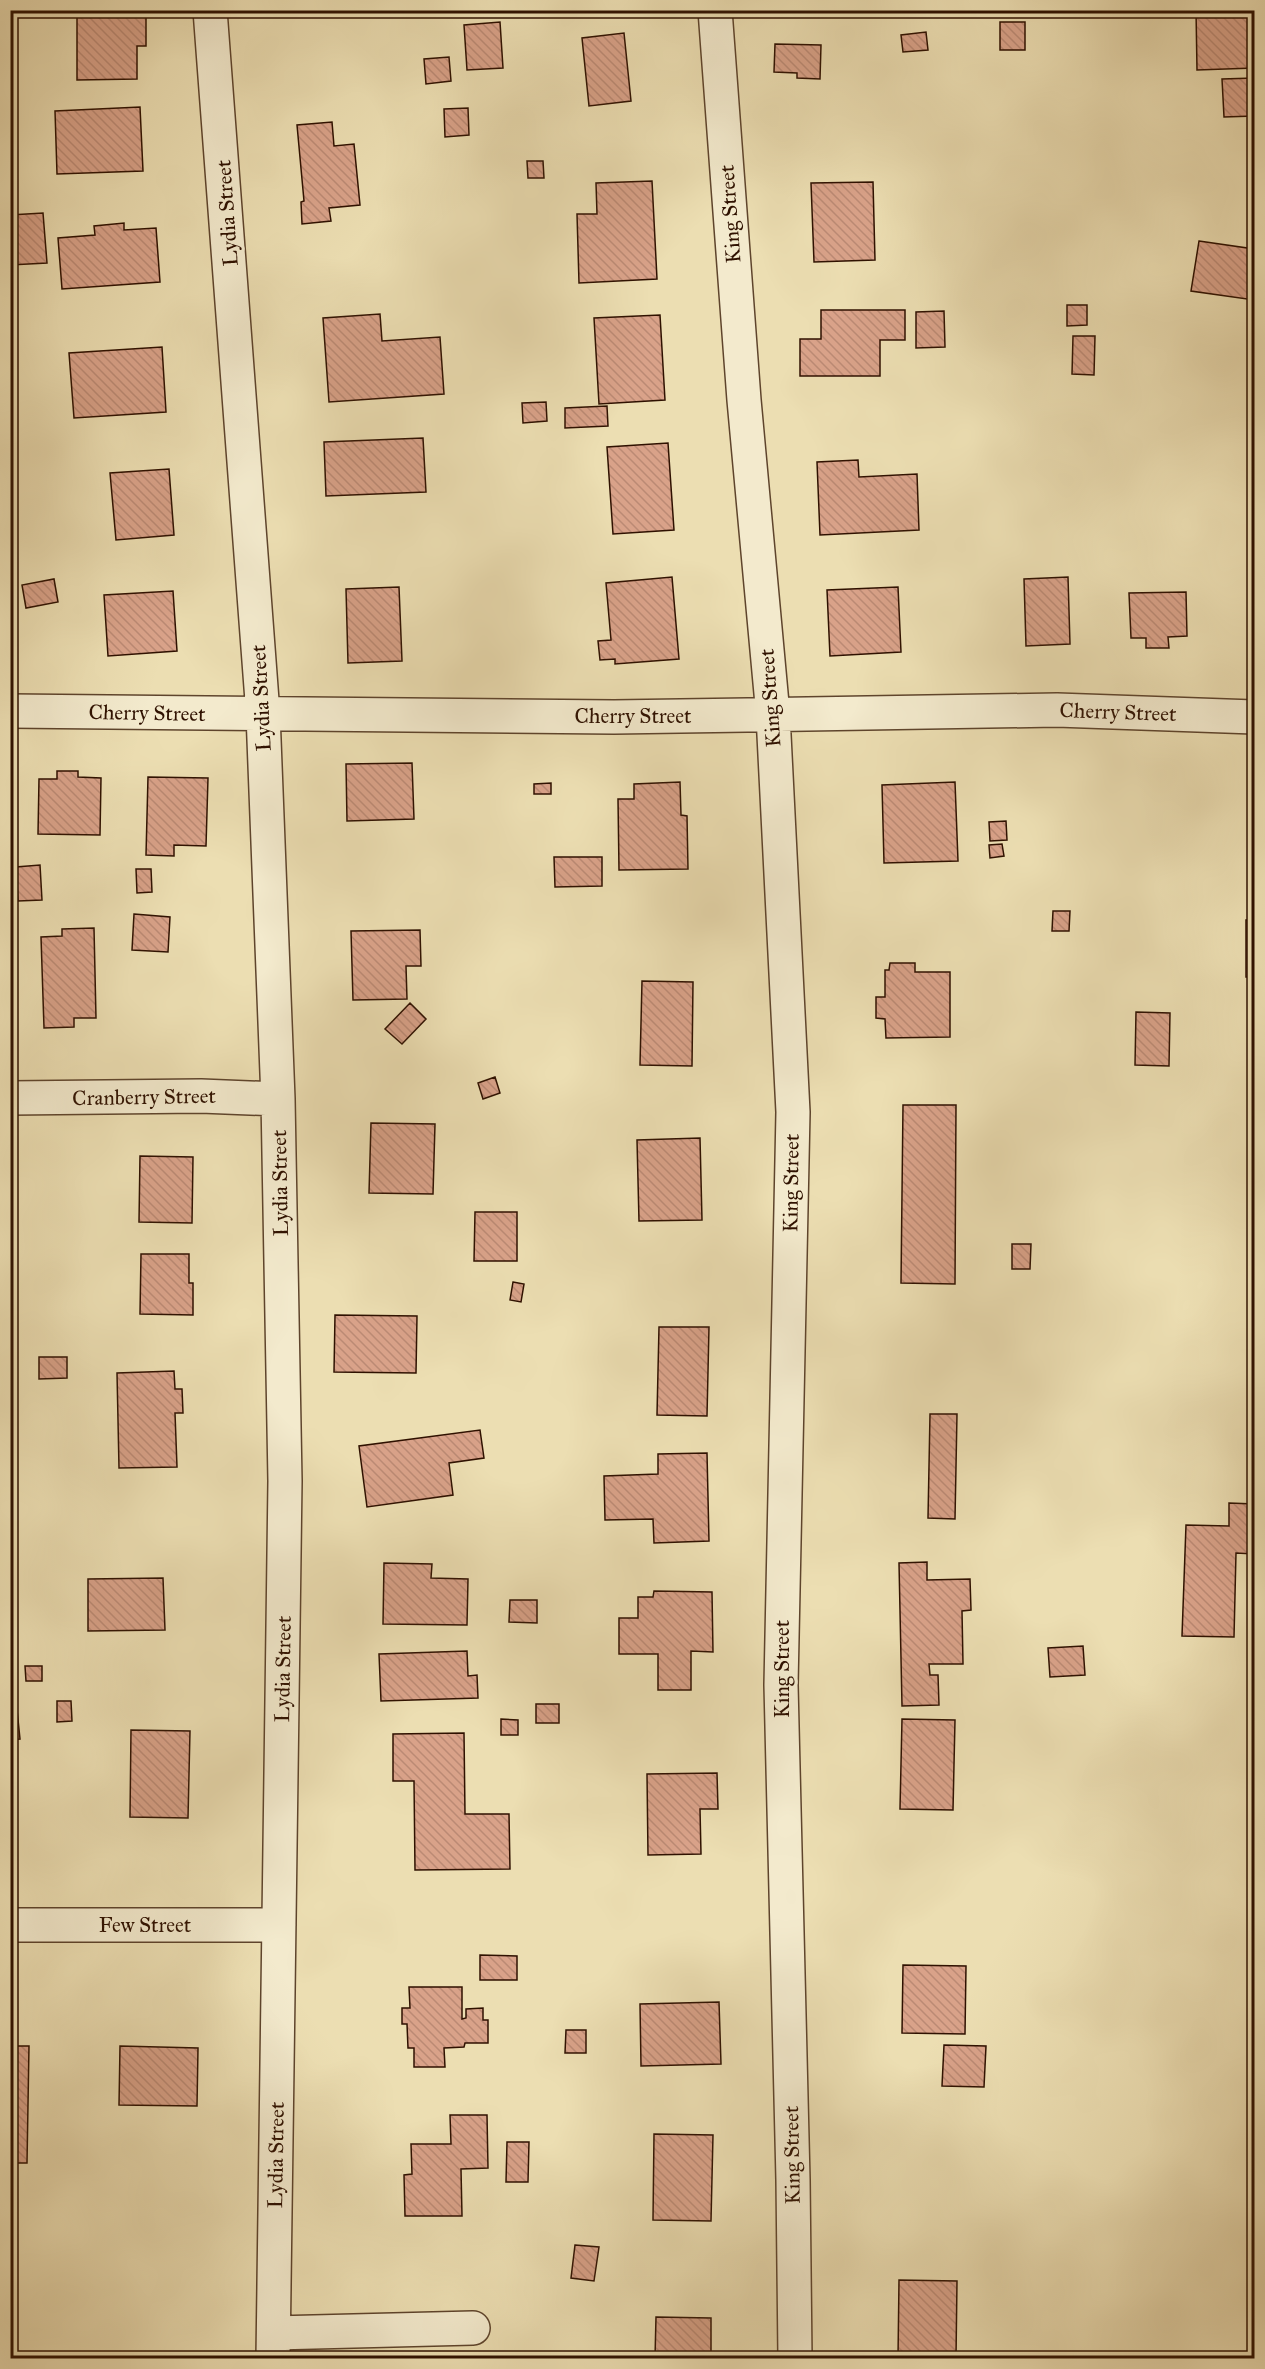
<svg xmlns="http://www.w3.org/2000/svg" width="1265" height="2369" font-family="'IM FELL Great Primer',serif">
  <defs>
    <pattern id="building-back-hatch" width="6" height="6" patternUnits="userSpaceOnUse" patternTransform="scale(1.5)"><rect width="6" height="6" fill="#d9a289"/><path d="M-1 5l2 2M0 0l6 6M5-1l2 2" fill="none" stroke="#bb8a74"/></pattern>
  </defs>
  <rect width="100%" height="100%" fill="#ecdeb2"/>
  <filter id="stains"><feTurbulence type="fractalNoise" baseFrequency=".00333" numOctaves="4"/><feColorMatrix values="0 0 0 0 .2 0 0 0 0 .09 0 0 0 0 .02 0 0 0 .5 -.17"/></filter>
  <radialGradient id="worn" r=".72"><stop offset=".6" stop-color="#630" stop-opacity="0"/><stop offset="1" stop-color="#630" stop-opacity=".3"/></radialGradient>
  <path fill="url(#building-back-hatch)" stroke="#2f1100" stroke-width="1.5" d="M 77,10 L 146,10 L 146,46 L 137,46 L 137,79 L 77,80 Z
    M 1196,10 L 1254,10 L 1254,68 L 1197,70 Z
    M 500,22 L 503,68 L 467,70 L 464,25 Z
    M 1000,22 L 1025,22 L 1025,50 L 1000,50 Z
    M 926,32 L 928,50 L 903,52 L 901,35 Z
    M 624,33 L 631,101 L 589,106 L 582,38 Z
    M 775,44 L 821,45 L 820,79 L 797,78 L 797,73 L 774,72 Z
    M 449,57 L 451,81 L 426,84 L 424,59 Z
    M 1254,78 L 1254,116 L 1224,117 L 1222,79 Z
    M 140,107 L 143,171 L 57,174 L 55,111 Z
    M 468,108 L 469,135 L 445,137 L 444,109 Z
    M 332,122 L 334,146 L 354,144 L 360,205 L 329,208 L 331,221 L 302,224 L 301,202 L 304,201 L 297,125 Z
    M 527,161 L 543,161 L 544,178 L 528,178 Z
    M 652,181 L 657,279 L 579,283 L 577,214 L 597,214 L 596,183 Z
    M 873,182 L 875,260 L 814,262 L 811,183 Z
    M 43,213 L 47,263 L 10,265 L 10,215 Z
    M 124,223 L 124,230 L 156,228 L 160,282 L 62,289 L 58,238 L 95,235 L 94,226 Z
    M 1199,241 L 1254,249 L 1254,300 L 1191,291 Z
    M 1067,305 L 1087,305 L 1087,325 L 1067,326 Z
    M 821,310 L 905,310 L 905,340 L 880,340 L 880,376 L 800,376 L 800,339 L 821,339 Z
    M 944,311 L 945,347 L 916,348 L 916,312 Z
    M 380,314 L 382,341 L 440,337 L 444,394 L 329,402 L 323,318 Z
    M 660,315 L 665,400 L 599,404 L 594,318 Z
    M 1073,336 L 1095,336 L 1094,375 L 1072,374 Z
    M 162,347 L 166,412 L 74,418 L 69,353 Z
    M 546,402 L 547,421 L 523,423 L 522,403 Z
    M 607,406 L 608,426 L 565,428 L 565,408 Z
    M 423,438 L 426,492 L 326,496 L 324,442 Z
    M 668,443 L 674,530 L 613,534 L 607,447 Z
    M 858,460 L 859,477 L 917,474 L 919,530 L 820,535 L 817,462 Z
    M 169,469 L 174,535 L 116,540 L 110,473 Z
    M 672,577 L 679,659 L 615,664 L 615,659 L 600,660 L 598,641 L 611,640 L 606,583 Z
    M 1068,577 L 1070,644 L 1026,646 L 1024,579 Z
    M 54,579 L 58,602 L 26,608 L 22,585 Z
    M 399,587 L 402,661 L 348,663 L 346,589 Z
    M 898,587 L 901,652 L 830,656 L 827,590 Z
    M 173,591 L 177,651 L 108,656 L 104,595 Z
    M 1186,592 L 1187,636 L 1168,637 L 1169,648 L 1146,648 L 1146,638 L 1131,638 L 1129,593 Z
    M 412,763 L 414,819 L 347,821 L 346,764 Z
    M 57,771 L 78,771 L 78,777 L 101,778 L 100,835 L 38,834 L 39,779 L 57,779 Z
    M 148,777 L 208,778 L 206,846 L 174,845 L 174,856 L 146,855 Z
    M 680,782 L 681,815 L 687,816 L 688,869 L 619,870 L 618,799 L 634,799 L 634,784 Z
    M 955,782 L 958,861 L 884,863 L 882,785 Z
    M 551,783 L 551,794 L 534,794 L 534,784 Z
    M 1006,821 L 1007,840 L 990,841 L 989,822 Z
    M 1002,844 L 1004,856 L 990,858 L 989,845 Z
    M 554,857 L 602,857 L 602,886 L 555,887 Z
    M 40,865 L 42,900 L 18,901 L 16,867 Z
    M 136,869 L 151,869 L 152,892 L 137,893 Z
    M 1053,911 L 1070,911 L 1069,931 L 1052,931 Z
    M 134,914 L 170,917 L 168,952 L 132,950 Z
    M 1246,920 L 1254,920 L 1254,977 L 1246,977 Z
    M 94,928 L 96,1018 L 74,1018 L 74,1027 L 44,1028 L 41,937 L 62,936 L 62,929 Z
    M 420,930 L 421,966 L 406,966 L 407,999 L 353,1000 L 351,931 Z
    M 890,963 L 915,963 L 915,972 L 950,972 L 950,1037 L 886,1038 L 885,1019 L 876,1018 L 876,997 L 885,997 L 885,970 L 889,970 Z
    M 642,981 L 693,982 L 692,1066 L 640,1065 Z
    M 410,1003 L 426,1019 L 402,1044 L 385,1029 Z
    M 1136,1012 L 1170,1013 L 1169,1066 L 1135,1065 Z
    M 495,1077 L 500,1093 L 483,1099 L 478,1083 Z
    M 903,1105 L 956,1105 L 955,1284 L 901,1283 Z
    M 371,1123 L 435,1124 L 433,1194 L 369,1193 Z
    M 700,1138 L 702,1220 L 639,1221 L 637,1140 Z
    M 140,1156 L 193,1157 L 192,1223 L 139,1222 Z
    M 475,1212 L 517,1212 L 517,1261 L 474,1261 Z
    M 1012,1244 L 1031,1244 L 1030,1269 L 1012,1269 Z
    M 141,1254 L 189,1254 L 189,1283 L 193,1283 L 193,1315 L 140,1314 Z
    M 513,1282 L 524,1284 L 521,1302 L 510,1300 Z
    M 335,1315 L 417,1316 L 416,1373 L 334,1372 Z
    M 659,1327 L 709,1327 L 707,1416 L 657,1415 Z
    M 39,1357 L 67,1357 L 67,1378 L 39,1379 Z
    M 174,1371 L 175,1389 L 182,1389 L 183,1413 L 175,1413 L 177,1467 L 119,1468 L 117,1373 Z
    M 930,1414 L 957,1414 L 955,1519 L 928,1518 Z
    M 480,1430 L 484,1458 L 449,1463 L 453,1495 L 367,1507 L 359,1446 Z
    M 707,1453 L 709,1541 L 654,1543 L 653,1519 L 605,1520 L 604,1476 L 658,1474 L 658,1454 Z
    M 1229,1503 L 1254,1504 L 1254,1554 L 1236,1553 L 1234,1637 L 1182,1636 L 1186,1525 L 1229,1526 Z
    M 927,1562 L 927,1580 L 970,1579 L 971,1610 L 962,1611 L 963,1664 L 929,1664 L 930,1675 L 938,1675 L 939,1705 L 902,1706 L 899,1563 Z
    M 384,1563 L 432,1564 L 431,1578 L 468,1579 L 467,1625 L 383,1624 Z
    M 163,1578 L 165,1630 L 88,1631 L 88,1579 Z
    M 654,1591 L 712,1592 L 713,1652 L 691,1651 L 691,1690 L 658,1690 L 658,1654 L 619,1654 L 619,1618 L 638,1618 L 638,1597 L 653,1597 Z
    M 510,1600 L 537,1600 L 537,1623 L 509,1622 Z
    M 1083,1646 L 1085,1675 L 1050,1677 L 1048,1648 Z
    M 467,1651 L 468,1676 L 477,1675 L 478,1698 L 381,1701 L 379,1654 Z
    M 25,1666 L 42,1666 L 42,1681 L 26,1681 Z
    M 10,1700 L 16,1700 L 20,1739 L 10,1740 Z
    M 57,1701 L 71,1701 L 72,1721 L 57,1722 Z
    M 536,1704 L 559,1704 L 559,1723 L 536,1723 Z
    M 501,1719 L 518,1720 L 518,1735 L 501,1735 Z
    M 902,1719 L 955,1720 L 953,1810 L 900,1809 Z
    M 131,1730 L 190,1731 L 188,1818 L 130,1817 Z
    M 464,1733 L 465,1814 L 509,1814 L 510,1869 L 415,1870 L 414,1781 L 393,1781 L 393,1734 Z
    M 10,1767 L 17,1767 L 16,1821 L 10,1821 Z
    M 717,1773 L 718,1809 L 700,1809 L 701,1854 L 648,1855 L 647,1774 Z
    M 480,1955 L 517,1956 L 517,1980 L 480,1980 Z
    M 903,1965 L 966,1966 L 965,2034 L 902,2033 Z
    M 409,1987 L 462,1987 L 462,2019 L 466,2018 L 466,2009 L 483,2008 L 483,2020 L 488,2020 L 488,2043 L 465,2043 L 464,2047 L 444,2048 L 445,2067 L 414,2067 L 414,2048 L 408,2048 L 407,2024 L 402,2024 L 402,2008 L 410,2008 Z
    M 719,2002 L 721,2064 L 641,2066 L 640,2004 Z
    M 566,2030 L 586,2030 L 586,2053 L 565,2053 Z
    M 944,2045 L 986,2046 L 984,2087 L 942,2086 Z
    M 10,2046 L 29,2046 L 27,2163 L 10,2163 Z
    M 120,2046 L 198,2048 L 197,2106 L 119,2105 Z
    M 450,2115 L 487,2115 L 488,2168 L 461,2169 L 462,2216 L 405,2216 L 404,2175 L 412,2174 L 411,2144 L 451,2144 Z
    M 654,2134 L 713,2135 L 711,2221 L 653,2220 Z
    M 507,2142 L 529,2142 L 528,2182 L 506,2182 Z
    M 575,2245 L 599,2247 L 594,2281 L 571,2278 Z
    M 899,2280 L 957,2281 L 956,2358 L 898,2358 Z
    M 656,2317 L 711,2318 L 711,2358 L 655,2358 Z"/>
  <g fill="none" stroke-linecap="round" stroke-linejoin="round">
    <g stroke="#5e442c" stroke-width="36">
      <path id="minor" d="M 210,10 L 263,714 L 278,1099 L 285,1481 L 273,2358
        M 715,10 L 744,400 L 773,715 L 793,1112 L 781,1685 L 793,2180 L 795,2358
        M 10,711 L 614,717 L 1057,710 L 1254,717
        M 10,1098 L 201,1096 L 278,1099
        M 10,1925 L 279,1925
        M 274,2333 L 473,2328"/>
    </g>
    <use href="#minor" stroke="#f3eacd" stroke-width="33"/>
  </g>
  <g text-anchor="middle" stroke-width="6" stroke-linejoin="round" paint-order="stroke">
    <g font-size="21" fill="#2f1100" stroke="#f3eacd">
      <text transform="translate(227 213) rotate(-94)" y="7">Lydia Street</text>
      <text transform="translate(730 214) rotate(-94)" y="7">King Street</text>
      <text transform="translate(261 698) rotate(-93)" y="7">Lydia Street</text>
      <text transform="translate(770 698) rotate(-94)" y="7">King Street</text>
      <text transform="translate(1118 712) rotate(2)" y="7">Cherry Street</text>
      <text transform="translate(147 713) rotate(1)" y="7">Cherry Street</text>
      <text x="633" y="723">Cherry Street</text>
      <text transform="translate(144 1097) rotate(-1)" y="7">Cranberry Street</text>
      <text transform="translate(280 1183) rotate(-91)" y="7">Lydia Street</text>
      <text transform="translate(791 1183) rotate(-89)" y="7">King Street</text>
      <text transform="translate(283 1669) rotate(-89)" y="7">Lydia Street</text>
      <text transform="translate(782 1669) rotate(-90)" y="7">King Street</text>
      <text x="145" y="1932">Few Street</text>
      <text transform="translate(276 2155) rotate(-89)" y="7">Lydia Street</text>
      <text transform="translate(792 2155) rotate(-91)" y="7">King Street</text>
    </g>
  </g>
  <rect width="1265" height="2369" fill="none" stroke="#ecdeb2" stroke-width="36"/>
  <rect x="12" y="12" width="1241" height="2345" fill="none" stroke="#2f1100" stroke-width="3"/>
  <rect x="18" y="18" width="1229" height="2333" fill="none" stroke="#2f1100" stroke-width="1.5"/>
  <rect width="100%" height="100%" filter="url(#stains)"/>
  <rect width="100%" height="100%" fill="url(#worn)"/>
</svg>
